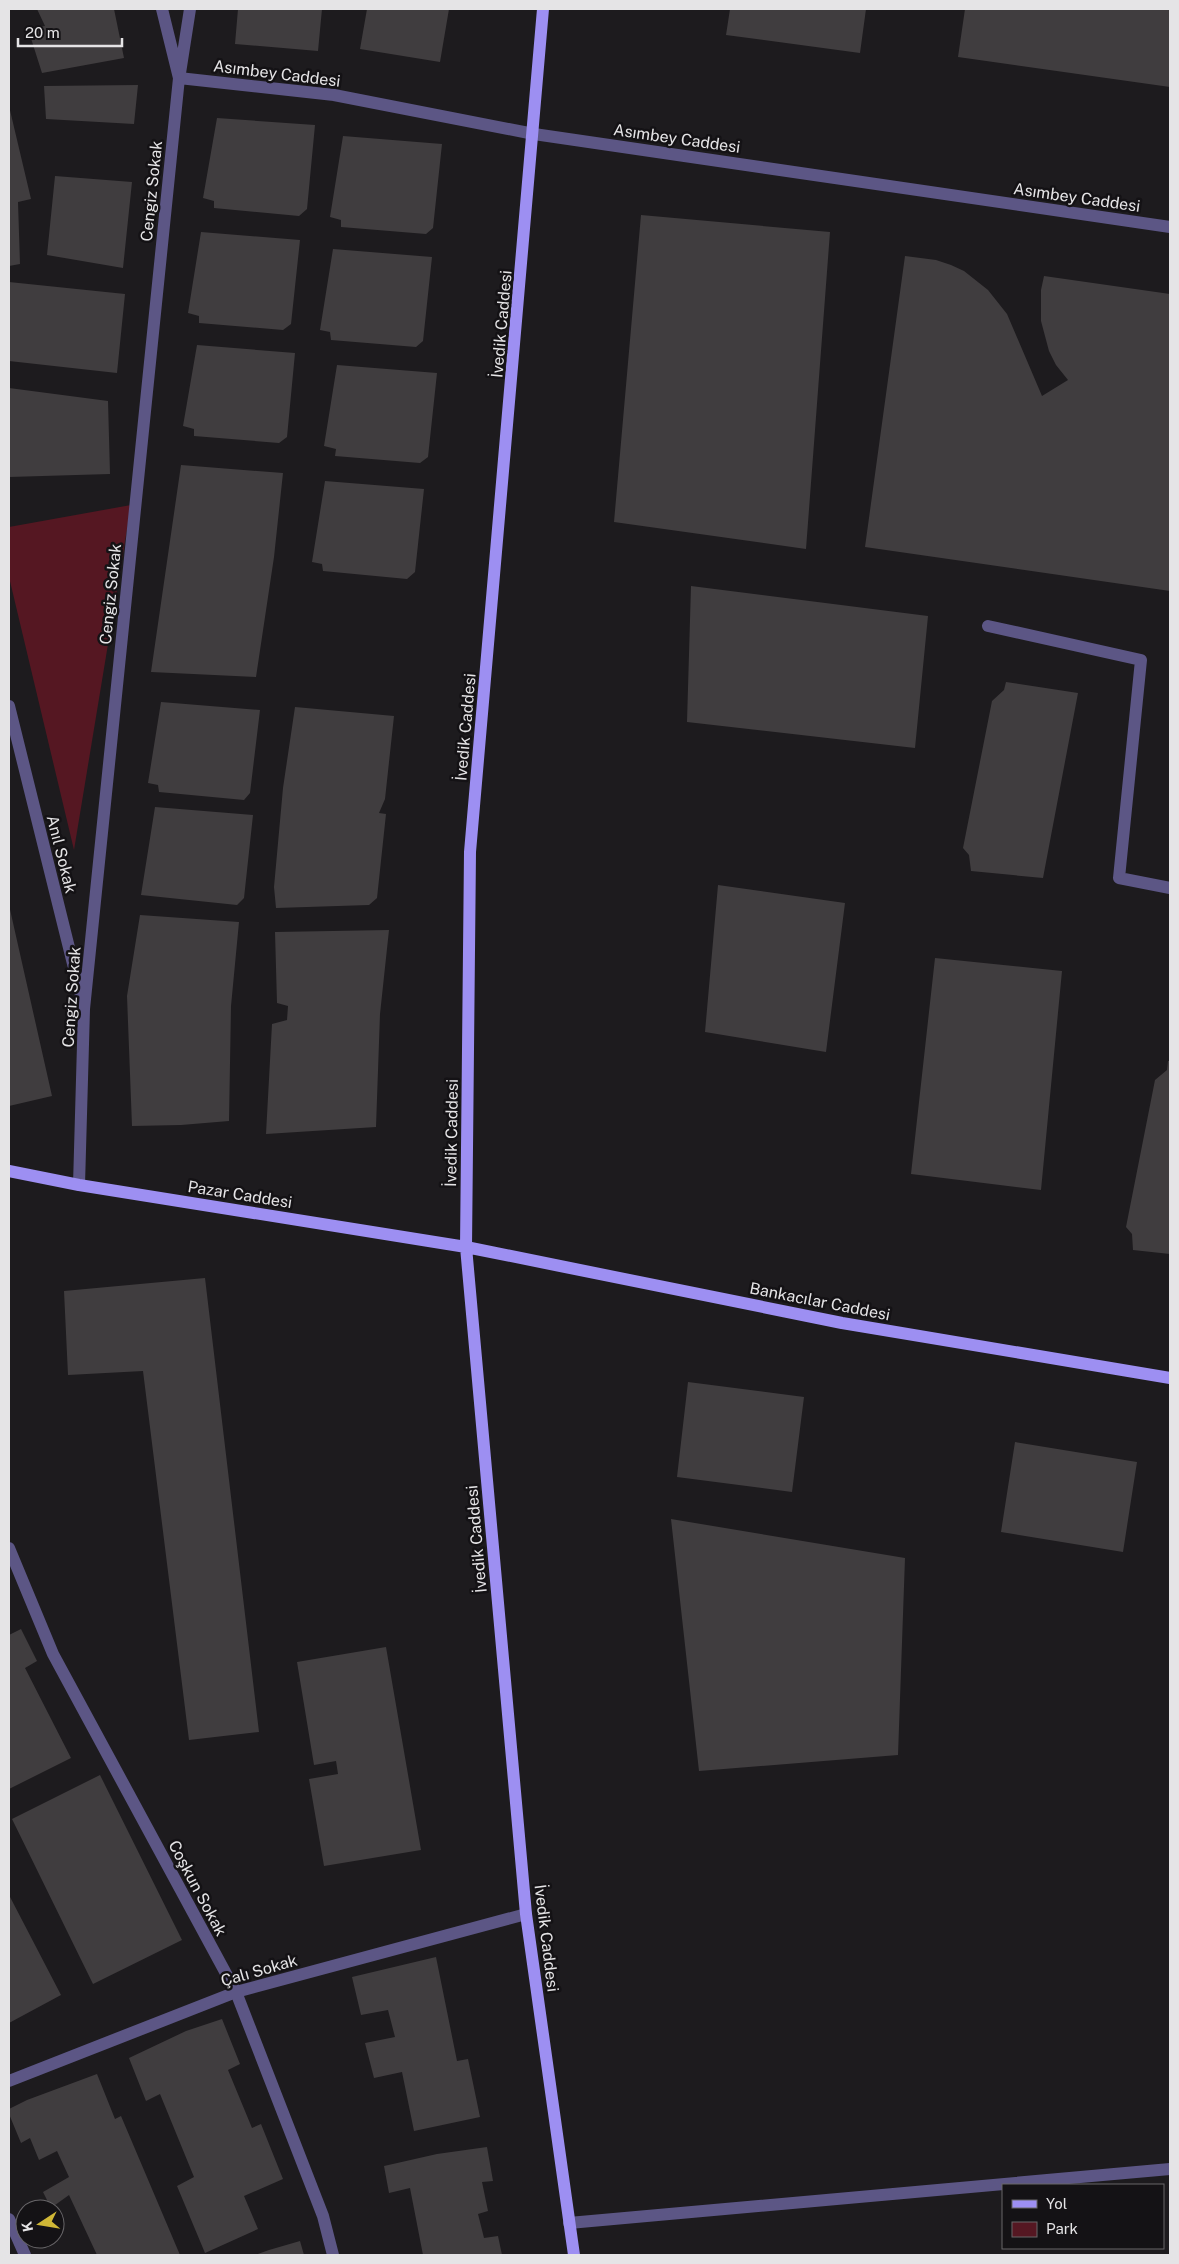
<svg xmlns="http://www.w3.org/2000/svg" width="1179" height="2264" font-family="'Public Sans',sans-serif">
  <rect width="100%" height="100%" fill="#1d1b1e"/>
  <path fill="#551722" d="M 131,505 L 74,850 L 9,577 L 9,527 Z"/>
  <path fill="#403d3f" d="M 37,9 L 114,9 L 124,58 L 42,73 L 28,29 L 45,26 Z
    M 238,9 L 322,9 L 318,51 L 235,44 Z
    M 367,9 L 449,9 L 440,62 L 360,49 Z
    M 730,9 L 866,9 L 860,53 L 726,35 Z
    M 965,9 L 1170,9 L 1170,87 L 958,57 Z
    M 138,85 L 134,124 L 46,119 L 44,86 Z
    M 9,106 L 31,199 L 18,202 L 20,264 L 9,266 Z
    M 217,118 L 315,125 L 307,209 L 299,216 L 214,208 L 214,201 L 203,198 Z
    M 343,136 L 442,144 L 433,228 L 426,234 L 341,227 L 341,220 L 330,217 Z
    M 55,176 L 132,182 L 123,268 L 47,255 Z
    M 641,215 L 830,232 L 806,549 L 614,522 Z
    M 201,232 L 300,240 L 291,324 L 283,330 L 199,323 L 199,316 L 188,313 Z
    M 333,249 L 432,257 L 423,341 L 416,347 L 331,340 L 330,332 L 320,330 Z
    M 905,256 L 936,260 L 951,265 L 964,271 L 988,290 L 1007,314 L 1042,396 L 1068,380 L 1056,365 L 1049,351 L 1041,321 L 1041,290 L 1044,276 L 1170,294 L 1170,591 L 865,547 Z
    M 9,282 L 125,294 L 117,373 L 9,361 Z
    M 197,345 L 295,353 L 287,437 L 279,443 L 194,436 L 194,429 L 183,426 Z
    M 337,365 L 437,373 L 428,457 L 420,463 L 335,456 L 336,449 L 324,446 Z
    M 9,388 L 108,401 L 110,474 L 9,477 Z
    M 181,465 L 283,473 L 274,557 L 256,677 L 151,672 Z
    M 325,481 L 424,489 L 415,572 L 407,579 L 323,571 L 322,564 L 312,562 Z
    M 691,586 L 928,616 L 915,748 L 687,722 Z
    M 1006,682 L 1078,693 L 1043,878 L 971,871 L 969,855 L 963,848 L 992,701 L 1004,690 Z
    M 161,702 L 260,710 L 250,793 L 244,800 L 159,792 L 158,785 L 148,783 Z
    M 295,707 L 394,716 L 385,799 L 379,813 L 386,814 L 377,898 L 369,905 L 276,908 L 274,887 L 283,788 Z
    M 155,807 L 253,815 L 244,898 L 237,905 L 141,895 Z
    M 718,885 L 845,903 L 826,1052 L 705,1032 Z
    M 9,905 L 52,1096 L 9,1106 Z
    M 140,915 L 239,922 L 231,1006 L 229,1121 L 181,1125 L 132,1126 L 127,996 Z
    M 389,930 L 380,1014 L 376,1127 L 266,1134 L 272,1024 L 287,1020 L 288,1006 L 277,1003 L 275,932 Z
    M 935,958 L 1062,971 L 1041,1190 L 911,1174 Z
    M 1168,1061 L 1170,1061 L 1170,1254 L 1133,1250 L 1132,1234 L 1126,1227 L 1155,1080 L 1167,1070 Z
    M 205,1278 L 259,1732 L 189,1740 L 143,1371 L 68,1375 L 64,1291 Z
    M 688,1382 L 804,1397 L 792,1492 L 677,1477 Z
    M 1015,1442 L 1137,1462 L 1123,1552 L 1001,1532 Z
    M 671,1519 L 905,1558 L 898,1755 L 699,1771 Z
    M 21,1629 L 37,1661 L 25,1668 L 71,1758 L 9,1789 L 9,1635 Z
    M 386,1647 L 421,1850 L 324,1866 L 309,1779 L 338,1774 L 336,1761 L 314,1765 L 297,1662 Z
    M 100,1775 L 182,1940 L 93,1984 L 12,1819 Z
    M 9,1895 L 61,1995 L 9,2023 Z
    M 436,1957 L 457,2061 L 468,2059 L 480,2117 L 414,2131 L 402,2072 L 374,2078 L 365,2043 L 395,2037 L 388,2010 L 361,2015 L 352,1977 Z
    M 222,2019 L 240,2064 L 228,2070 L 252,2128 L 261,2124 L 283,2179 L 244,2196 L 258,2229 L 205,2253 L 177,2186 L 194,2177 L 160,2094 L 146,2101 L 129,2058 L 186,2031 Z
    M 97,2074 L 115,2119 L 121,2116 L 180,2255 L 97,2255 L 69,2195 L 51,2208 L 43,2192 L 69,2177 L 57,2151 L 39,2160 L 30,2138 L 21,2143 L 9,2114 L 9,2109 L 27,2100 Z
    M 487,2147 L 493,2181 L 482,2182 L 488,2211 L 478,2214 L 484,2238 L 498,2236 L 502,2255 L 423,2255 L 410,2188 L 389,2193 L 384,2166 L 437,2154 Z
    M 300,2241 L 304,2255 L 255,2255 L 269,2250 Z"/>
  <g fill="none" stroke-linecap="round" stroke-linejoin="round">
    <path stroke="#5c5685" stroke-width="12" d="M 180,73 L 190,9
      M 179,78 L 334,95 L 534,134 L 1170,227
      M 988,626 L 1141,660 L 1119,878 L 1170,888
      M 9,706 L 82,1000
      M 79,1185 L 84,1009 L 179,78 L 162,9
      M 9,1548 L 53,1654 L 236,1992 L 323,2216 L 333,2255
      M 9,2081 L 236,1992 L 526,1914
      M 9,2219 L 25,2255
      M 569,2223 L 1170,2169"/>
    <path stroke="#9d8ff2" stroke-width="12" d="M 543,9 L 470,852 L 466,1247 L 526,1914 L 574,2255
      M 9,1171 L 79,1185 L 466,1247 L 842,1323 L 1170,1378"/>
  </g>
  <g text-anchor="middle" stroke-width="5" stroke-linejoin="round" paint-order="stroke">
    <g font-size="16" fill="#e5e4e6" stroke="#141215">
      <text transform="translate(277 73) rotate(7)" y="6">Asımbey Caddesi</text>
      <text transform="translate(677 138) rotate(8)" y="6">Asımbey Caddesi</text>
      <text transform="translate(151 191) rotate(-84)" y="6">Cengiz Sokak</text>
      <text transform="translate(1077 197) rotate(8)" y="6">Asımbey Caddesi</text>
      <text transform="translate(501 324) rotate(-85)" y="6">İvedik Caddesi</text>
      <text transform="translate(110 594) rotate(-84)" y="6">Cengiz Sokak</text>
      <text transform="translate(465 727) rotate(-85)" y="6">İvedik Caddesi</text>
      <text transform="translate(62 854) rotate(76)" y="6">Anıl Sokak</text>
      <text transform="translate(71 997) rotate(-86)" y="6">Cengiz Sokak</text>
      <text transform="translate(451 1133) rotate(-89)" y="6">İvedik Caddesi</text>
      <text transform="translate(240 1194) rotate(9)" y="6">Pazar Caddesi</text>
      <text transform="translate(820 1301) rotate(11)" y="6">Bankacılar Caddesi</text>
      <text transform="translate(476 1539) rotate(-95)" y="6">İvedik Caddesi</text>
      <text transform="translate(198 1888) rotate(62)" y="6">Coşkun Sokak</text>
      <text transform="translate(547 1938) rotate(83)" y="6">İvedik Caddesi</text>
      <text transform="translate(259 1970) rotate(-16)" y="6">Çalı Sokak</text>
    </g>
  </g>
  <rect width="1179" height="2264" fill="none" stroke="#e5e4e6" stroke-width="20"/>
  <rect x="1002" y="2184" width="162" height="65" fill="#141215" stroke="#686669"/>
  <rect x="1012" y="2200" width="25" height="8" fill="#9d8ff2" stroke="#686669"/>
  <text x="1046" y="2209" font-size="15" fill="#e5e4e6">Yol</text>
  <rect x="1012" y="2222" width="25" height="15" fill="#551722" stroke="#686669"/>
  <text x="1046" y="2234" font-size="15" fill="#e5e4e6">Park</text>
  <g transform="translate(40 2224) rotate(258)"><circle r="24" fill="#141215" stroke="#686669"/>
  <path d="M0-4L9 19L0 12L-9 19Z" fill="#d0b736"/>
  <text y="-8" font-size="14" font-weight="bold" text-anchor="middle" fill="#e5e4e6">K</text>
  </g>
  <path d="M18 38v8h104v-8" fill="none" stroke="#e5e4e6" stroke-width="2.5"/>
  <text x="25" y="38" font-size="15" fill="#e5e4e6" stroke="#141215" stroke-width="4" paint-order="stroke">20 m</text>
</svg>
